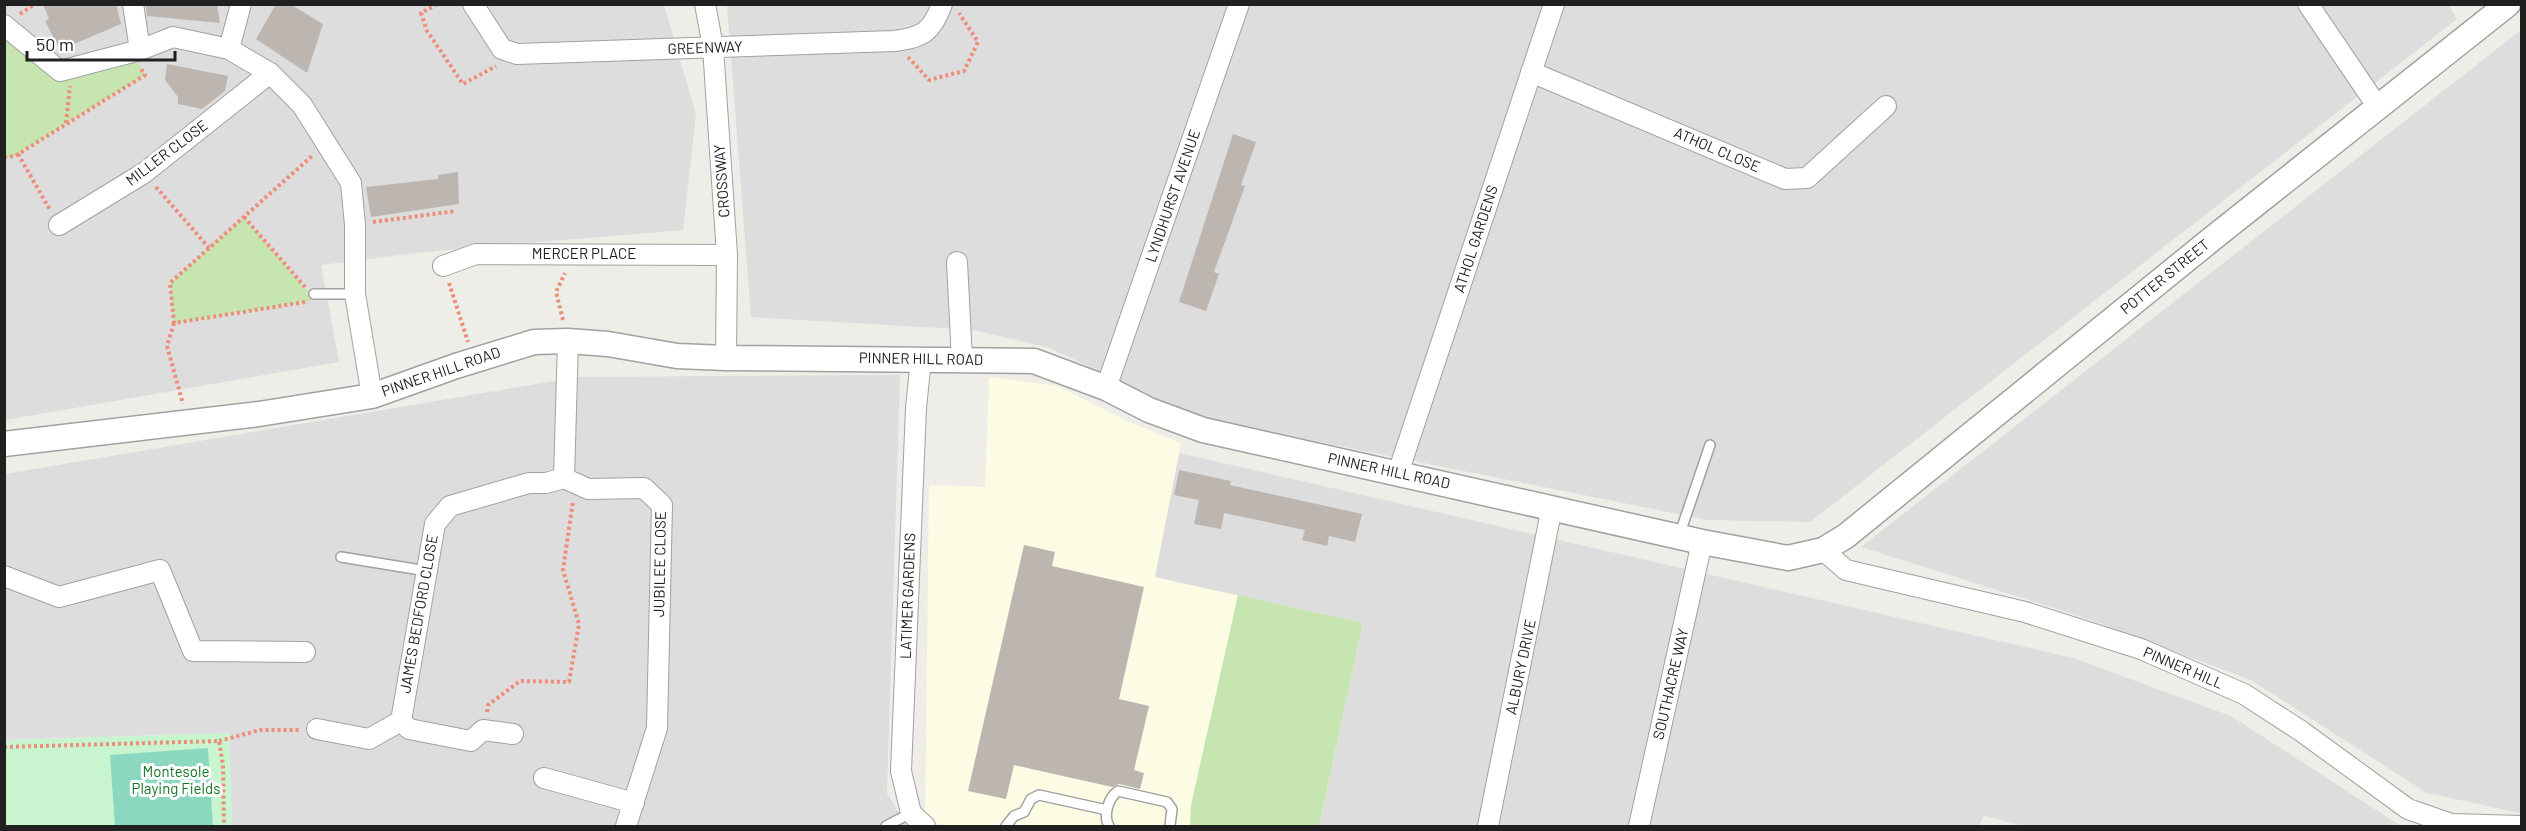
<svg xmlns="http://www.w3.org/2000/svg" width="2526" height="831" font-family="Barlow,sans-serif">
  <rect width="100%" height="100%" fill="#efede7"/>
  <path fill="#dedddd" d="M 2448,4 L 2457,19 L 1810,522 L 1708,520 L 1195,417 L 1050,348 L 974,330 L 751,317 L 727,5 Z
    M 5,5 L 664,5 L 696,114 L 683,230 L 424,252 L 321,265 L 339,362 L 5,420 Z
    M 2521,30 L 2521,820 L 2520,813 L 2427,793 L 2251,680 L 2085,618 L 1861,547 Z
    M 900,375 L 887,793 L 907,826 L 232,826 L 229,733 L 5,740 L 5,474 L 578,377 Z
    M 1166,450 L 2073,658 L 2231,716 L 2401,826 L 2023,826 L 1984,816 L 1979,826 L 1311,826 L 1143,612 Z"/>
  <path fill="#fbfce3" d="M 989,377 L 1058,386 L 1131,423 L 1181,443 L 1155,577 L 1363,623 L 1319,826 L 951,826 L 925,821 L 929,485 L 985,487 Z"/>
  <path fill="#c7e5b1" d="M 4,25 L 60,71 L 131,52 L 145,75 L 15,156 L 5,157 Z
    M 244,217 L 306,289 L 314,294 L 311,301 L 174,323 L 170,283 Z
    M 1238,595 L 1363,623 L 1319,826 L 1190,826 L 1191,805 Z"/>
  <path fill="#c8f5cf" d="M 229,733 L 232,826 L 5,826 L 4,740 Z"/>
  <path fill="#8cd7bf" d="M 208,748 L 213,826 L 115,826 L 110,755 Z"/>
  <path fill="#bdb6b0" d="M 43,4 L 116,4 L 121,24 L 60,50 L 45,21 L 49,19 Z
    M 146,4 L 217,4 L 220,23 L 147,16 Z
    M 276,4 L 290,4 L 323,24 L 307,73 L 256,39 Z
    M 167,64 L 228,76 L 225,91 L 202,109 L 178,104 L 178,97 L 165,80 Z
    M 1233,134 L 1256,142 L 1241,185 L 1245,186 L 1214,272 L 1219,274 L 1206,311 L 1179,302 Z
    M 458,172 L 459,204 L 371,217 L 366,187 L 438,179 L 438,175 Z
    M 1179,470 L 1231,481 L 1230,485 L 1362,514 L 1355,542 L 1329,536 L 1327,546 L 1302,540 L 1305,530 L 1224,513 L 1221,529 L 1194,524 L 1199,500 L 1174,495 Z
    M 1024,545 L 1055,552 L 1052,566 L 1144,587 L 1119,699 L 1149,706 L 1134,770 L 1144,773 L 1140,789 L 1119,784 L 1112,787 L 1014,765 L 1006,799 L 968,791 Z"/>
  <g fill="none" stroke-linecap="round" stroke-linejoin="round">
    <g stroke="#a1a1a1" stroke-width="12">
      <path id="service" d="M 314,294 L 355,294
        M 1679,536 L 1710,445
        M 341,557 L 427,571
        M 886,826 L 911,813
        M 1006,826 L 1014,816 L 1024,812 L 1031,799 L 1039,795 L 1107,810
        M 1109,826 C 1103,816 1108,798 1118,791 L 1167,802 L 1172,809 L 1170,826"/>
    </g>
    <g stroke="#a1a1a1" stroke-width="22">
      <path id="minor" d="M 133,4 L 140,50
        M 473,4 L 502,49 L 517,54 L 894,41 C 922,38 932,32 942,4
        M 705,4 L 713,47 L 727,255 L 726,358
        M 2308,4 L 2377,106
        M 4,25 L 60,71 L 140,50 L 173,37 L 229,49 L 270,73 L 302,105 L 351,183 L 355,225 L 355,294 L 372,396
        M 229,49 L 241,4
        M 1531,72 L 1785,179 L 1807,178 L 1886,106
        M 59,225 L 144,173 L 270,73
        M 957,262 L 962,360
        M 443,266 L 476,254 L 727,255
        M 568,341 L 564,478 L 588,489 L 644,488 L 662,505 L 657,728 L 626,826
        M 921,359 L 916,408 L 901,771 L 911,813 L 925,826
        M 1106,388 L 1239,4
        M 1398,473 L 1554,4
        M 1823,550 L 1846,570 L 2025,612 L 2141,649 L 2244,694 L 2301,731 L 2408,809 L 2451,824 L 2522,826
        M 4,576 L 59,597 L 160,570 L 193,651 L 305,652
        M 401,721 L 435,524 L 450,506 L 529,483 L 546,483 L 564,478
        M 401,721 L 409,729 L 471,741 L 483,730 L 513,734
        M 317,729 L 369,739 L 401,721
        M 544,778 L 634,803
        M 1488,826 L 1552,507
        M 1639,826 L 1702,542"/>
    </g>
    <g stroke="#a1a1a1" stroke-width="27">
      <path id="tertiary" d="M 4,444 L 259,414 L 372,396 L 456,366 L 534,342 L 568,341 L 608,344 L 677,356 L 726,358 L 1034,361 L 1106,388 L 1149,410 L 1203,430 L 1702,542 L 1788,558 L 1823,550 L 1846,536 L 2213,238 L 2508,4"/>
    </g>
    <path stroke="#ee8d79" stroke-width="4" stroke-dasharray="3 3" stroke-linecap="butt" d="M 437,4 L 421,13 L 427,31 L 463,84 L 496,66
      M 20,14 L 35,4
      M 908,57 L 929,80 L 964,71 L 978,42 L 959,13
      M 66,123 L 70,86
      M 18,154 L 50,210
      M 4,157 L 15,156 L 145,75 L 141,69
      M 156,187 L 209,248
      M 244,217 L 305,287
      M 373,222 L 456,211
      M 449,283 L 468,342
      M 305,302 L 174,323 L 170,283 L 312,156
      M 563,320 L 556,292 L 565,273
      M 174,323 L 167,346 L 183,404
      M 487,712 L 488,705 L 520,681 L 569,682 L 579,624 L 563,570 L 573,501
      M 219,741 L 260,730 L 301,730
      M 4,747 L 219,741 L 223,765 L 224,826"/>
    <use href="#service" stroke="#fff" stroke-width="9"/>
    <use href="#minor" stroke="#fff" stroke-width="20"/>
    <use href="#tertiary" stroke="#fff" stroke-width="24"/>
  </g>
  <g text-anchor="middle" stroke-width="6" stroke-linejoin="round" paint-order="stroke">
    <g font-size="15" fill="#202020" stroke="#fff">
      <text transform="translate(705 48) rotate(-2)" y="5">GREENWAY</text>
      <text transform="translate(1717 150) rotate(23)" y="5">ATHOL CLOSE</text>
      <text transform="translate(167 153) rotate(-37)" y="5">MILLER CLOSE</text>
      <text transform="translate(722 181) rotate(-94)" y="5">CROSSWAY</text>
      <text transform="translate(1173 196) rotate(-71)" y="5">LYNDHURST AVENUE</text>
      <text transform="translate(1476 239) rotate(-72)" y="5">ATHOL GARDENS</text>
      <text x="584" y="259">MERCER PLACE</text>
      <text transform="translate(2165 277) rotate(-39)" y="5">POTTER STREET</text>
      <text transform="translate(921 359) rotate(1)" y="5">PINNER HILL ROAD</text>
      <text transform="translate(441 372) rotate(-19)" y="5">PINNER HILL ROAD</text>
      <text transform="translate(1389 471) rotate(12)" y="5">PINNER HILL ROAD</text>
      <text transform="translate(660 564) rotate(-89)" y="5">JUBILEE CLOSE</text>
      <text transform="translate(908 596) rotate(-88)" y="5">LATIMER GARDENS</text>
      <text transform="translate(419 614) rotate(-80)" y="5">JAMES BEDFORD CLOSE</text>
      <text transform="translate(1521 667) rotate(-78)" y="5">ALBURY DRIVE</text>
      <text transform="translate(2183 668) rotate(23)" y="5">PINNER HILL</text>
      <text transform="translate(1671 684) rotate(-77)" y="5">SOUTHACRE WAY</text>
    </g>
    <g font-size="15" fill="#157624" stroke="#fff">
      <text x="176" y="777">Montesole<tspan x="176" dy="17">Playing Fields</tspan></text>
    </g>
  </g>
  <rect width="2526" height="831" fill="none" stroke="#202020" stroke-width="12"/>
  <path d="M27 51v9h148v-9" fill="none" stroke="#202020" stroke-width="3"/>
  <text x="36" y="51" font-size="18" fill="#202020" stroke="#ffffff" stroke-width="4.5" paint-order="stroke">50 m</text>
</svg>
